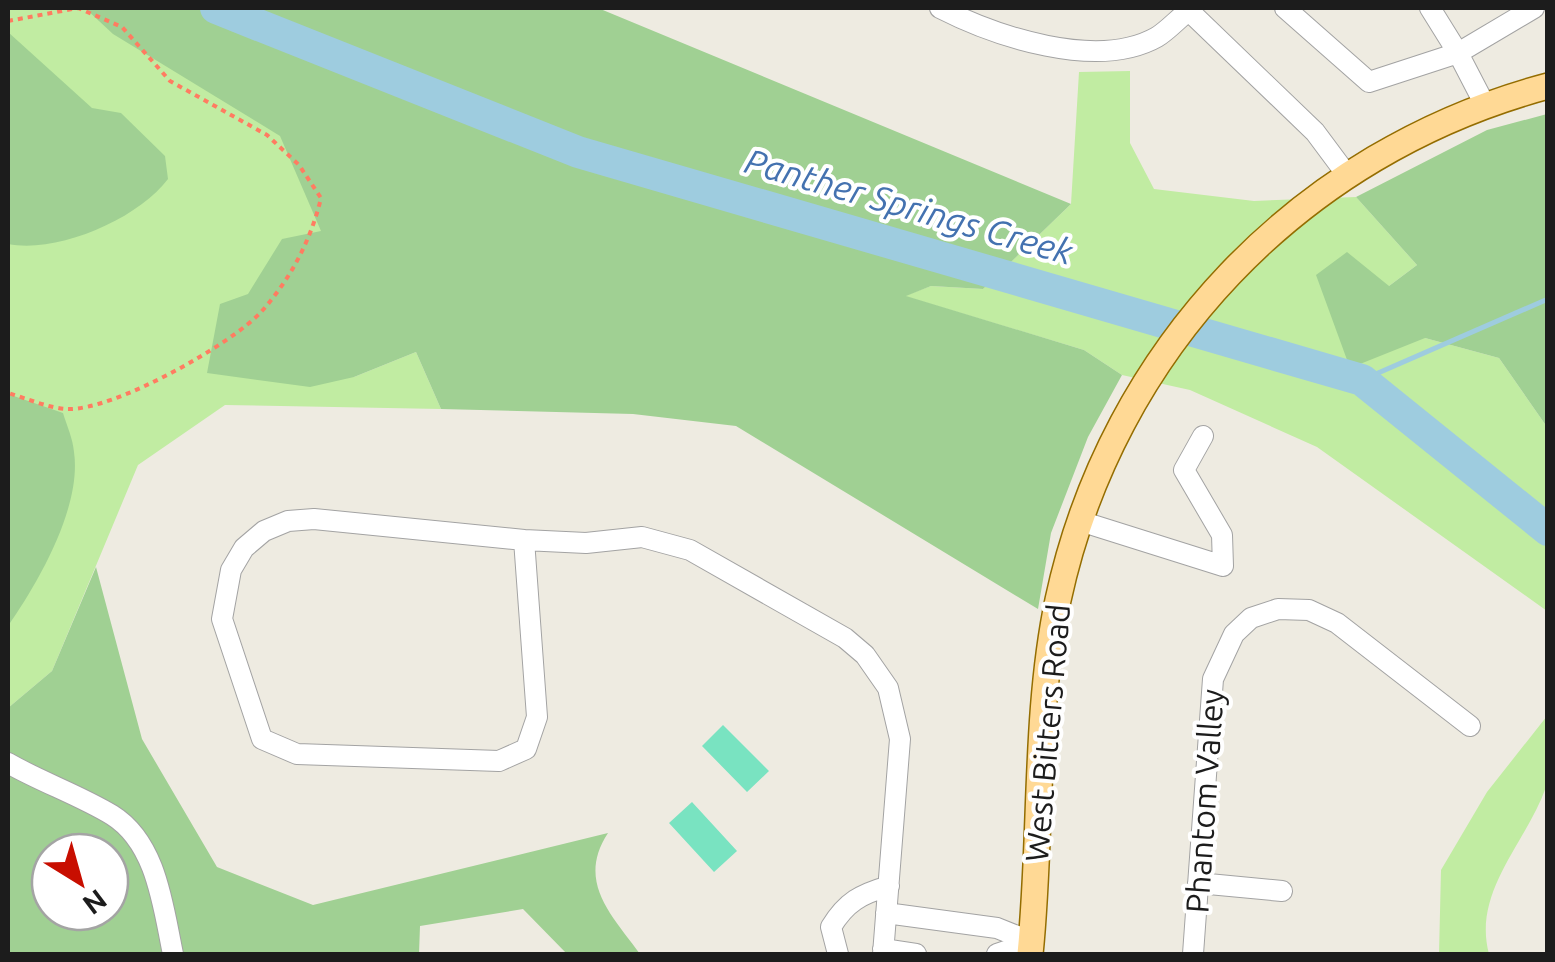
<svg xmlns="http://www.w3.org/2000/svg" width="1555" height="962" font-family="Ubuntu,sans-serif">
  <rect width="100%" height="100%" fill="#eeebe1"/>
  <path fill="#c1eca2" d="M 8,8 L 269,8 L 370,174 L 354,377 L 416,352 L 441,409 L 225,405 L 138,465 L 52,671 L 8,708 Z
    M 1130,71 L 1130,143 L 1154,189 L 1254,201 L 1356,197 L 1417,265 L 1389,286 L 1425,338 L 1499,358 L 1547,427 L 1547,611 L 1317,447 L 1190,390 L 1122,375 L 1084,350 L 904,296 L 931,286 L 983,289 L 1071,204 L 1079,72 Z
    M 1547,716 C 1548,737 1553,768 1546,787 C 1527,842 1472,891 1489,954 L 1439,954 L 1441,870 L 1487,792 Z"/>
  <path fill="#a0d093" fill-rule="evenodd" d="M 85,8 L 598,8 L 1071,204 L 983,289 L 931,286 L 906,296 L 1084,350 L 1122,375 L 1088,437 L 1051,533 L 1038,609 L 736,426 L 633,414 L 441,409 L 416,352 L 354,377 L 310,387 L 207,373 L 220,304 L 248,294 L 282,239 L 321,231 L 280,136 L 113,34 Z
    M 8,32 L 92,108 L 121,113 L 165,156 L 168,179 C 138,219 57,254 8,244 Z
    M 1547,114 L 1547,427 L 1499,358 L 1425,338 L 1350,368 L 1316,275 L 1347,252 L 1389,286 L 1417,265 L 1356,197 L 1487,130 Z
    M 8,394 L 63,413 C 67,426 73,439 74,452 C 82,507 38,583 8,626 Z
    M 96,567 L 142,739 L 217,867 L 313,905 L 608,833 C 576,882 612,915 640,954 L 567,954 L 523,909 L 420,926 L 419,954 L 8,954 L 8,708 L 52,671 ZM 50,852 L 110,852 L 110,912 L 50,912 Z"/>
  <path fill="#79e3c1" d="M 723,725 L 769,771 L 747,792 L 702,746 Z
    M 692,802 L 737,851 L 714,872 L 669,823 Z"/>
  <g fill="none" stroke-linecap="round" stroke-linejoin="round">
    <path stroke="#9eccdf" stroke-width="5" d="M 1362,380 L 1548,299"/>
    <path stroke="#9eccdf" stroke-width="32" d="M 216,8 L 578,152 L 1362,380 L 1548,530"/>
    <g stroke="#a3a3a3" stroke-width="22">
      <path id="minor" d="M 940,8 C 995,36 1097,71 1157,37 C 1170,29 1180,16 1193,8
        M 1186,8 L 1315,132 L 1347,175
        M 1285,8 L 1369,82 L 1458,53 L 1430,8
        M 1485,105 L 1458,53 L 1534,8
        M 314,519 L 524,540 L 537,717 L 526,749 L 499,761 L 297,754 L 262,739 L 222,619 L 231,570 L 244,548 L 264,531 L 288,521 Z
        M 1080,521 L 1223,566 L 1222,535 L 1184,470 L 1203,436
        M 524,540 L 586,543 L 642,537 L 690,550 L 845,638 L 865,655 L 888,688 L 900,739 L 883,954
        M 8,763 C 41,782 79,795 112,815 C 157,843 163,907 173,954
        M 1198,883 L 1282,891
        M 886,913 L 997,928 L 1032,942 L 997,954
        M 883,949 L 916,954
        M 838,954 L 831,927 C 846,902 861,894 889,886
        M 1193,954 L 1213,679 L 1234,634 L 1251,618 L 1278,609 L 1309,610 L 1337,623 L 1470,726"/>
    </g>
    <g stroke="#946d00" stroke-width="28">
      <path id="major" d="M 1030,954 C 1042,838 1034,715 1058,600 C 1112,349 1300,152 1548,86"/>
    </g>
    <path stroke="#ff7c61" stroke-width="4" stroke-dasharray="5 5" stroke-linecap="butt" d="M 8,21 L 78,8 L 122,27 L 170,81 L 267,135 L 299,165 L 321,198 C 311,240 291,278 262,311 C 231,345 113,411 67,409 C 48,408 26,398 8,393"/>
    <use href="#minor" stroke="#fff" stroke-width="20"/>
    <use href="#major" stroke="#ffd995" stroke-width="25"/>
  </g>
  <g text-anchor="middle" stroke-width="8" stroke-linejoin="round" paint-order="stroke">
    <g font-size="32" fill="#1c1c1c" stroke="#fff">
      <text transform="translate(1048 733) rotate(-85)" y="11">West Bitters Road</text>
      <text transform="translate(1205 801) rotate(-86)" y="11">Phantom Valley</text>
    </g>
    <g font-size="35" font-style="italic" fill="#4472b0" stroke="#fff">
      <text transform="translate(909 207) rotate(16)" y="12">Panther Springs Creek</text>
    </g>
  </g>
  <rect width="1555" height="962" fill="none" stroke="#1c1c1c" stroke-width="20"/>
  <g transform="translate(80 882) rotate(143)"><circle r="48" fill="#ffffff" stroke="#a4a4a4" stroke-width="2.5"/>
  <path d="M0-8L18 38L0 25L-18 38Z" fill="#c80e00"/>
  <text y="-15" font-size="28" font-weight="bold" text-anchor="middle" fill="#1c1c1c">N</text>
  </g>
</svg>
